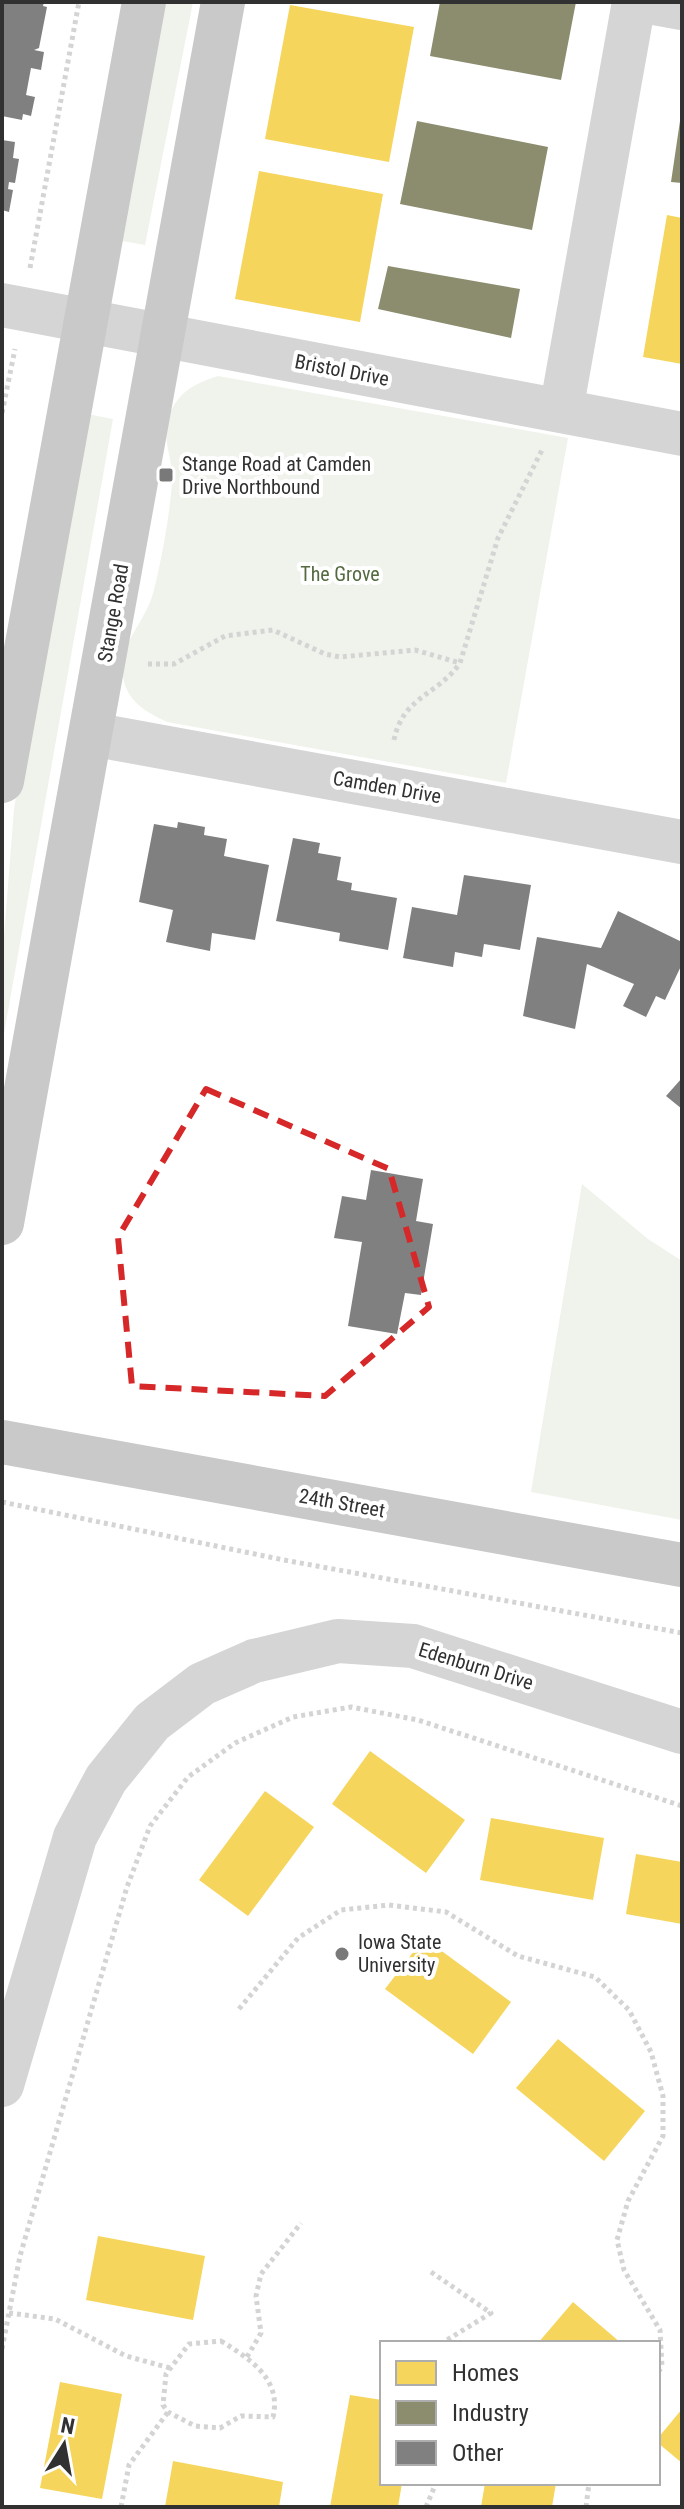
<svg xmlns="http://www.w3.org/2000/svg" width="684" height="2509" font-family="'Roboto Condensed',sans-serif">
  <rect width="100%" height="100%" fill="#fff"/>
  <path fill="#f0f3ec" d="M 162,2 L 193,2 L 145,245 L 116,240 Z
    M 218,376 L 568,438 L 506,783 L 167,722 C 146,712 126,701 123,676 C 118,646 143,624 152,597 C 159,575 173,499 172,476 C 172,456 161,436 169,416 C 178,392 194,384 218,376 Z
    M 82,413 L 113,419 L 2,1045 L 2,962 L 14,809 Z
    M 582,1184 L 648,1239 L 682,1261 L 682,1520 L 531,1492 Z"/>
  <path fill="#f6d55c" d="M 290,5 L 414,27 L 389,162 L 265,139 Z
    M 259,171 L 383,194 L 360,322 L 235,299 Z
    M 667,215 L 682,218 L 682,364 L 643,357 Z
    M 370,1751 L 465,1820 L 426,1873 L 332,1804 Z
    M 265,1791 L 314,1827 L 248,1916 L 199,1880 Z
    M 491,1818 L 604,1838 L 593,1900 L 480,1880 Z
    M 636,1854 L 682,1862 L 682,1924 L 626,1914 Z
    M 424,1938 L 511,2002 L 473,2054 L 385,1989 Z
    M 558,2039 L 645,2111 L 604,2161 L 516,2088 Z
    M 98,2236 L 205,2256 L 193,2320 L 86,2300 Z
    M 573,2302 L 621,2343 L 538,2343 Z
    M 60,2382 L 122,2394 L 102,2499 L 40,2488 Z
    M 350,2395 L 382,2400 L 382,2483 L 402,2483 L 398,2507 L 330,2507 Z
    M 682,2409 L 682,2463 L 658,2443 L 658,2438 Z
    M 173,2461 L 283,2482 L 279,2507 L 165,2507 Z
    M 485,2483 L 556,2483 L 552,2507 L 481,2507 Z"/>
  <path fill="#8c8c6e" d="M 440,2 L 576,2 L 561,80 L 430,56 Z
    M 417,121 L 548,147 L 532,230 L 400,204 Z
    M 680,121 L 682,121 L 682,183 L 671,182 Z
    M 388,266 L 520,289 L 511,338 L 378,309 Z"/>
  <path fill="#808080" d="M 2,2 L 44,2 L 43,6 L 47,7 L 39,48 L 34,50 L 44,52 L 41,70 L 31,68 L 26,95 L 35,97 L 31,116 L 23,114 L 22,120 L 2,116 Z
    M 2,140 L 15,142 L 13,158 L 19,159 L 15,183 L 9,182 L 8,189 L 13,190 L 9,212 L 2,210 Z
    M 178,822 L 205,827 L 204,835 L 227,839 L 224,856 L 269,865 L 255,940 L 212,933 L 210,951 L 166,942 L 173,910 L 139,902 L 154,824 L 177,828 Z
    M 293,838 L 320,843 L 318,853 L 341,857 L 337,880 L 352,883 L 351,890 L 397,898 L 388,950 L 339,941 L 340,933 L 276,921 Z
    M 464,875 L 531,885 L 520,950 L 484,944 L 482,957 L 455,952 L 453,967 L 403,958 L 412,907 L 457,915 Z
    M 618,911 L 682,942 L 682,964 L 665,1000 L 656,996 L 646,1017 L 623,1006 L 634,984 L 587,964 L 575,1029 L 523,1016 L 537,937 L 601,948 Z
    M 682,1078 L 682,1109 L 666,1096 Z
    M 371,1170 L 423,1179 L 416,1221 L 433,1224 L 421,1295 L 405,1293 L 397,1334 L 348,1326 L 362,1242 L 334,1238 L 342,1196 L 366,1200 Z"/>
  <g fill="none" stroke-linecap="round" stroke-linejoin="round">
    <path stroke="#d4d4d4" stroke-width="5" stroke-dasharray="4 4" stroke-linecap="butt" d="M 30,268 L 79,2
      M 2,413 L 15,349
      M 148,664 L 174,664 L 225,636 L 273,630 L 325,654 L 340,657 L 415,650 L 460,663
      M 394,740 C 403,696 437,696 460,663 L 498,538 L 542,450
      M 2,1502 L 284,1560 L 682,1633
      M 239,2009 L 298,1938 L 341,1910 L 389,1905 L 446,1912 L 518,1956 L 595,1977 L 629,2010 L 651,2052 L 663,2096 L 663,2136 L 628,2201 L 617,2240 L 624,2270 L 660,2330 L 662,2367 L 658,2372
      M 431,2272 L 491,2313 L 442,2343
      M 9,2313 L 55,2319 L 126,2356 L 170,2368
      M 221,2341 C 250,2359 282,2379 273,2417 L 241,2416 L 220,2428 L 195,2426 L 168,2412 L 163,2405 L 166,2374 L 189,2344 Z
      M 2,2349 L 20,2256 L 127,1887 L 150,1826 L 188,1777 L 235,1743 L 293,1717 L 351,1707 L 418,1720 L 682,1806
      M 247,2357 L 261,2333 L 256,2296 L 261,2274 L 301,2223
      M 121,2507 L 129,2465 L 168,2412
      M 426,2507 L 436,2483
      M 586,2507 L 589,2483"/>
    <path stroke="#d5d5d5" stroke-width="44" d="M 649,2 L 682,8
      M 2,305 L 682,434
      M 561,411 L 634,2
      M 91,734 L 682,842
      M 2,2085 L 75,1837 L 106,1779 L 152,1722 L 202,1684 L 254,1661 L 338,1641 L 413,1646 L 682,1732"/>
    <path stroke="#c9c9c9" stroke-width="44" d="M 2,781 L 144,2
      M 2,1223 C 76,816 146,408 223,2
      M 2,1442 L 682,1565"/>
  </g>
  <path fill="none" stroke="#d62828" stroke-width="6" stroke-dasharray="16 10" stroke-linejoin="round" d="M 206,1089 L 389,1169 L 429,1307 L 325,1396 L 132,1386 L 118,1237 Z"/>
  <g fill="#797979" stroke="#fff" stroke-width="3">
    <rect x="158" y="467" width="16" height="16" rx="4"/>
    <circle cx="342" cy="1954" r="8"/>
  </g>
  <g text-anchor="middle" stroke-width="8" stroke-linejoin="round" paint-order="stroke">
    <g font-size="20" fill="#313131" stroke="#fff">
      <text transform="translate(342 370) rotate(11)" y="7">Bristol Drive</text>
      <text transform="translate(113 613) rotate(-80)" y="7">Stange Road</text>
      <text transform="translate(387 787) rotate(10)" y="7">Camden Drive</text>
      <text transform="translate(342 1503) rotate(10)" y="7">24th Street</text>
      <text transform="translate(476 1666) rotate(17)" y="7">Edenburn Drive</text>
    </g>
    <g font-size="20" fill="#313131" stroke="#fff" text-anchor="start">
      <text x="182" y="471">Stange Road at Camden<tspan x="182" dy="23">Drive Northbound</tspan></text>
      <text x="358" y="1949">Iowa State<tspan x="358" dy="23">University</tspan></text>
    </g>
    <g font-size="20" fill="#556a41" stroke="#fff">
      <text x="340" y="581">The Grove</text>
    </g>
  </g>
  <rect width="684" height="2509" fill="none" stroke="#313131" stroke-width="8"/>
  <rect x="380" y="2341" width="280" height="144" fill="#ffffff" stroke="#adadad" stroke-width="2"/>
  <rect x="396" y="2361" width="40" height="24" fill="#f6d55c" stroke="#adadad" stroke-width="2"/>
  <text x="452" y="2381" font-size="24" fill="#313131">Homes</text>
  <rect x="396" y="2401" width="40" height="24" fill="#8c8c6e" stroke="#adadad" stroke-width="2"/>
  <text x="452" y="2421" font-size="24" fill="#313131">Industry</text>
  <rect x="396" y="2441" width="40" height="24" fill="#808080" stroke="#adadad" stroke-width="2"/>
  <text x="452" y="2461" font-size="24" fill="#313131">Other</text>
  <g transform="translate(64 2445) rotate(11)" stroke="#ffffff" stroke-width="6" paint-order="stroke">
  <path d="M0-6L14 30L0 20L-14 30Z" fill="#313131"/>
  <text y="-12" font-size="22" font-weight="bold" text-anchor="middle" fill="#313131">N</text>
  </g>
</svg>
